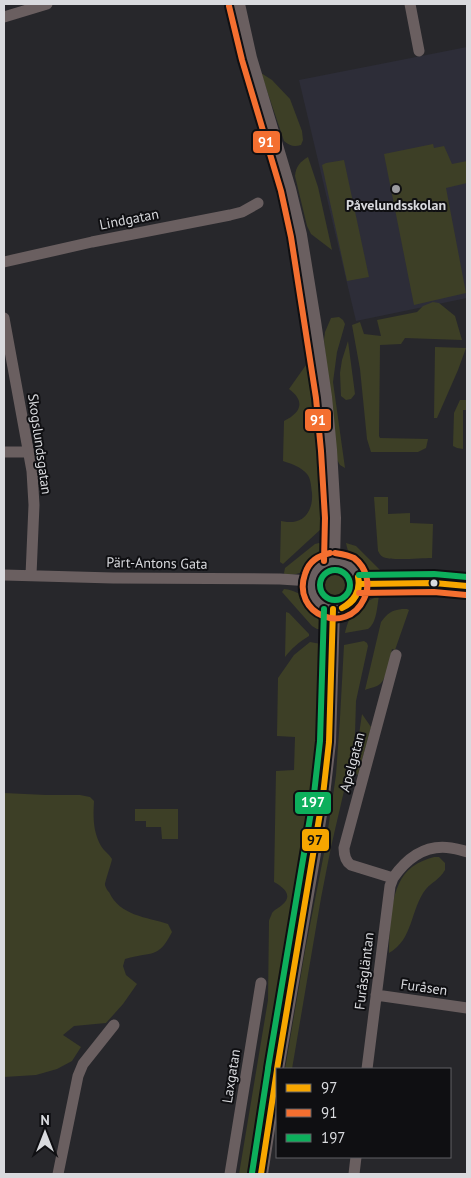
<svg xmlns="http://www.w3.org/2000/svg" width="471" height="1178" font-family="'PT Sans',sans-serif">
  <rect width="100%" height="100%" fill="#27272b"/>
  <path fill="#2d2d38" d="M 467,47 L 467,298 L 356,321 L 299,80 Z"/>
  <path fill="#3d3f26" d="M 261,73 L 272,80 L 290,99 L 302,131 L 303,140 L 301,145 C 294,147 290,146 284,141 Z
    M 433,144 L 434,148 L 444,146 L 452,164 L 467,161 L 467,183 L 446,188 L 466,293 L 414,305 L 384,154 Z
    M 308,157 L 318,187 L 332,250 L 311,234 L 307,226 L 295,176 C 296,166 300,162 308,157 Z
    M 344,160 L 369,277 L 347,281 L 322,165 L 326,163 Z
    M 433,302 L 439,303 L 455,316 L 462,340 L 405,338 L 401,344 L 380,345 L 379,436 L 380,438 L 428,439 L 426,448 L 418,452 L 371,452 L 367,439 L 360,369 L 352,325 L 360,322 L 364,334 L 381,336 L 377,320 L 417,312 L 423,306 Z
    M 339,317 L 343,320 L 345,324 L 337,352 L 333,382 L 345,468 L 340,465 L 336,458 L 324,340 L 325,332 L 331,318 Z
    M 348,341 L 355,394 L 351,399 L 346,400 L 341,396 L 340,373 L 342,360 Z
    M 435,347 L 466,348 L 458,370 L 437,418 L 434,418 Z
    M 313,360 L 322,466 L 324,518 L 321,529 L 283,564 L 280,562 L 281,521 C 285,522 289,522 293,522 C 308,520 313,506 312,493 C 311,486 311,479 307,474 C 301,467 292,464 283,461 L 284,421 C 302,412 305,401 289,389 L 306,365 Z
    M 460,400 L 467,400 L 467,410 L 463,410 L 463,449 L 457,448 L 453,446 L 454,413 Z
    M 374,497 L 388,497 L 388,514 L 410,513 L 410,523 L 433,524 L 432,558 C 421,558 391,561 383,557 C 380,555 380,554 378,551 Z
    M 319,543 L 322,544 C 318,565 307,575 285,575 L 284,573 L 285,568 L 315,544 Z
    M 346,543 L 356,546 L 381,571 L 381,573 C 362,569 350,564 346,543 Z
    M322 585a12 12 0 1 1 24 0a12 12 0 1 1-24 0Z
    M 284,589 C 305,591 318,609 321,629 L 317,629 L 312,626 L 282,592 Z
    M 379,596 C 377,606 377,623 368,629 L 345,633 C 350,611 359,604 379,596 Z
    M 402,609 L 407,609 L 409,610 L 395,650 L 392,649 C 390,658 387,678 380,684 C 377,687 369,688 365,690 L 381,622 C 388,613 390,611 402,609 Z
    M 286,612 L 289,613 L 309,634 L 309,636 C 298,643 293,647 285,657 Z
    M 364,641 L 367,643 L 368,646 L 356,701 L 355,734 L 350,765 L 331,847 L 321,898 L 292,1069 L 285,1069 L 305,951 L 326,843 L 336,775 L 340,718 L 344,645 Z
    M 310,642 L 321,644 C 318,699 316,755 309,810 C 293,932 269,1053 250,1174 L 239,1174 L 268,1000 L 269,921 C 269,920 272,914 272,913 C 275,909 279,908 282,905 C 294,895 283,887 274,882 L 276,771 L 294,770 L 295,737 L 277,736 L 278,678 L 294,655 Z
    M 362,714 L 371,727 L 358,775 L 354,773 L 354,769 Z
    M 4,793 L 46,795 L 80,795 L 90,797 L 94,801 C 93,817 93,832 101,846 C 104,851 109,854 112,859 C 111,865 105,881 105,885 C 105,886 108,892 109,892 C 120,916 147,917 168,924 L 172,932 C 158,960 151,951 125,959 L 123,966 L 126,975 L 137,984 L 123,1004 L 106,1023 L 74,1026 L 63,1035 L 81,1047 L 72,1061 L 57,1069 L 36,1075 L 4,1077 Z
    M 135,809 L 178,809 L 178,839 L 162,839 L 161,827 L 146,827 L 146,821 L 135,821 Z
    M 434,857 L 439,857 L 445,863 L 445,870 C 439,880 432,882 426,889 C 410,909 414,939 389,953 C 390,927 389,884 412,867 C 419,862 426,859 434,857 Z"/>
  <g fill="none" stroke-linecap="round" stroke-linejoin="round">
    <path stroke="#6a5f60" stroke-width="11" d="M 410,4 L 419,51
      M 4,17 L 47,4
      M 4,262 L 92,242 L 230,215 L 242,212 L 258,203
      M 4,318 L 32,471 L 34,505 L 31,575
      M 4,452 L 28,452
      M 4,575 L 113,578 L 280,579 L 311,581
      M 396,655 L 344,848 C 344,855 345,861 351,865 L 393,878 C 407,858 426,844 451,848 C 457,849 462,850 467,852
      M 376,995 L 467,1008
      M 367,1069 L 390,886 L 393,878
      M 58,1174 L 78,1076 L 83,1064 L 114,1025
      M 230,1174 L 261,983
      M 354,1174 L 356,1157"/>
    <path stroke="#6a5f60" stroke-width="14" d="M 238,4 L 250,58 L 289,189 L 300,235 L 314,321 L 325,397 L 330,450 L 334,518 L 333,561
      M311 585a24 24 0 1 1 48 0a24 24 0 1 1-48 0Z
      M 359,584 L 434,583 L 467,586
      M 277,1069 L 314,853 L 323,795 L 329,742 L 333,609
      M 261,1174 L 277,1070"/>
    <g stroke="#0f0f12" stroke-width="10">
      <path id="bus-1" d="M 359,584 L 434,583 L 467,586
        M 342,608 C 353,601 361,592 358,577
        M 342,608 C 354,603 362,591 358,577
        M 277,1069 L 323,795 L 329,742 L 333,609
        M 261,1174 L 277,1070"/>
    </g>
    <g stroke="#0f0f12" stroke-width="10">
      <path id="bus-2" d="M 229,6 L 242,60 L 281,191 L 291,237 L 316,398 L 321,451 L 325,518 L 324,561
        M 330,553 C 318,556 309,561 305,574 C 291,614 346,637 364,599 C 371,585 367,568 354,558 C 348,555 341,554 335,553
        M 359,593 L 434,592 L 466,595"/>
    </g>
    <g stroke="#0f0f12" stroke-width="10">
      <path id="bus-3" d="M320 585a15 15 0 1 1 30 0a15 15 0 1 1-30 0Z
        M 359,575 L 434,574 L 467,577
        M 268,1068 L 314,794 L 320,741 L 324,609
        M 252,1173 L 268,1069"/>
    </g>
    <use href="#bus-1" stroke="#f7a600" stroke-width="6"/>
    <use href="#bus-2" stroke="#f46f30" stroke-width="6"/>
    <use href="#bus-3" stroke="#0daf5c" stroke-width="6"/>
  </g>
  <circle fill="#9b9b9f" stroke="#0f0f12" stroke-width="2" cx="396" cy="189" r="5"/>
  <circle fill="#d9dade" stroke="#0f0f12" stroke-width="2" cx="434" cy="583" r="4.5"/>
  <g text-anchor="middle" stroke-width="4" stroke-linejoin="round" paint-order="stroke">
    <g font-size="14" font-weight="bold" fill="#d9dade" stroke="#0f0f12">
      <text x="396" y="210">Påvelundsskolan</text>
    </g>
    <g font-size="14" fill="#d9dade" stroke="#0f0f12">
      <text transform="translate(129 219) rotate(-11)" y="5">Lindgatan</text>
      <text transform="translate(40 444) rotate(82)" y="5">Skogslundsgatan</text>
      <text transform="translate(157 563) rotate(1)" y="5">Pärt-Antons Gata</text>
      <text transform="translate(352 762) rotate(-75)" y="5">Apelgatan</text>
      <text transform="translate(364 971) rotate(-83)" y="5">Furåsgläntan</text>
      <text transform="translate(424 987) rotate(8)" y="5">Furåsen</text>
      <text transform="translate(231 1076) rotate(-81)" y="5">Laxgatan</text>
    </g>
  </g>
  <g stroke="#0f0f12" stroke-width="2">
    <rect x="252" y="130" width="29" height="24" rx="5" fill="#f46f30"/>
    <rect x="304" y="408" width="28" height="24" rx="5" fill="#f46f30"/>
    <rect x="294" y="791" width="38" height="24" rx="5" fill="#0daf5c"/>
    <rect x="301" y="828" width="29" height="24" rx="5" fill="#f7a600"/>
  </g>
  <g font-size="14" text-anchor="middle" font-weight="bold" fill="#fff">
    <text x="266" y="147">91</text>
    <text x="318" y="425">91</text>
    <text x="313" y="807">197</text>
  </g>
  <g font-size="14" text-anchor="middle" font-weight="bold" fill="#111">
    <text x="315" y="845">97</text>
  </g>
  <rect width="471" height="1178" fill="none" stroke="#d9dade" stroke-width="10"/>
  <rect x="276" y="1068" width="175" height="90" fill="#0f0f12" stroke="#606064"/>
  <rect x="286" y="1084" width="25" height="8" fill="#f7a600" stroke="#606064"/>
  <text x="321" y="1093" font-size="15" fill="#d9dade">97</text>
  <rect x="286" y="1109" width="25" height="8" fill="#f46f30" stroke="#606064"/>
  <text x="321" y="1118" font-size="15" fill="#d9dade">91</text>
  <rect x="286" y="1134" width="25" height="8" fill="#0daf5c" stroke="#606064"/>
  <text x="321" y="1143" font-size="15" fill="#d9dade">197</text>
  <g transform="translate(45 1133)" stroke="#0f0f12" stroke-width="4" paint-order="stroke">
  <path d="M0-4L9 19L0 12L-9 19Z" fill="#d9dade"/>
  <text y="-8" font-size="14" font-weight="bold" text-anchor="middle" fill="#d9dade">N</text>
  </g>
</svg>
